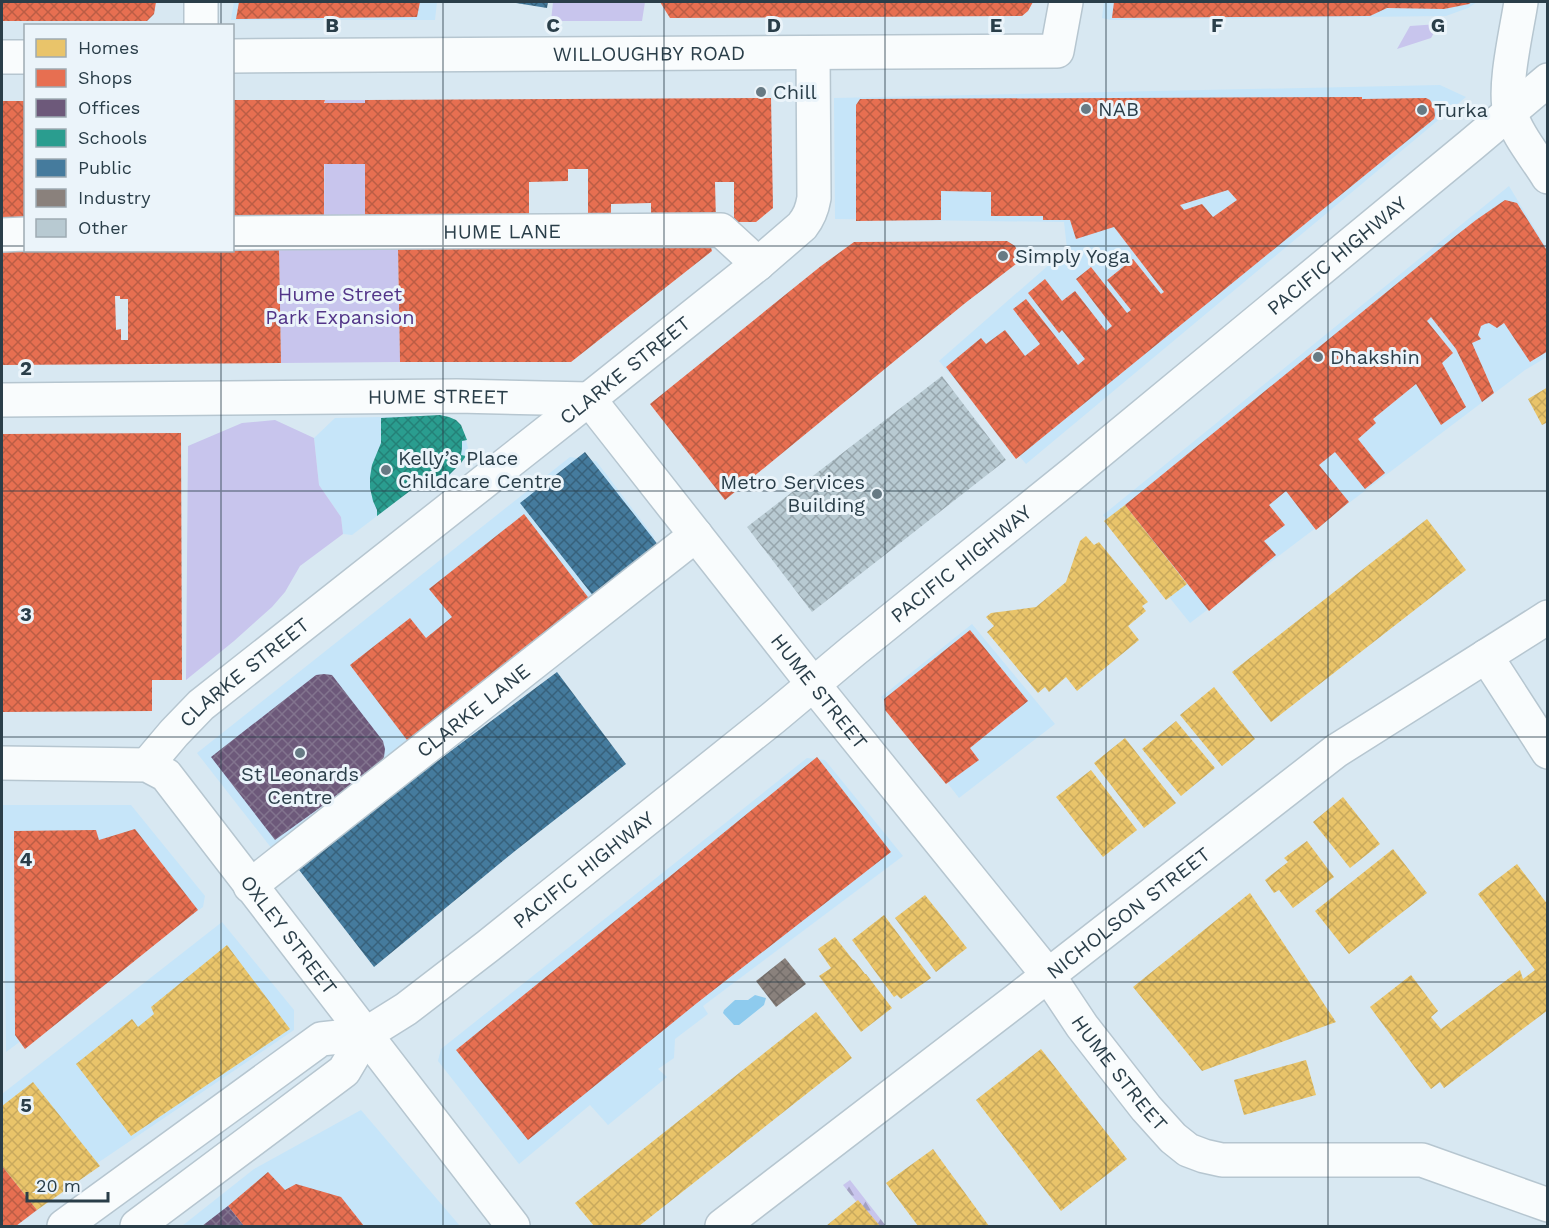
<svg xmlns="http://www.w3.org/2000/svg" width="1549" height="1228" font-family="'Work Sans',sans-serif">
  <defs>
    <pattern id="forest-firs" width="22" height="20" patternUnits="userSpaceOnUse" patternTransform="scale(1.5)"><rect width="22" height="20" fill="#c8c5ed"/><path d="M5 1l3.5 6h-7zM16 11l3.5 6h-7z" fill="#a3a1c2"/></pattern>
    <pattern id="homes-cross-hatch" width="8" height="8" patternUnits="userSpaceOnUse" patternTransform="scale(1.5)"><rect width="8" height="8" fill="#e9c46a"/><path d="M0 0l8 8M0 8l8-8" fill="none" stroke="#c8a95d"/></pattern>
    <pattern id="shops-cross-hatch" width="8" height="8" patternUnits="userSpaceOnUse" patternTransform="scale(1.5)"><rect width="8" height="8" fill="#e76f51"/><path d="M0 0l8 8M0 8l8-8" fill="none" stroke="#bb5d45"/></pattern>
    <pattern id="offices-cross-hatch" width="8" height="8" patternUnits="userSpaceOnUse" patternTransform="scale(1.5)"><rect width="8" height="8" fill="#6d597a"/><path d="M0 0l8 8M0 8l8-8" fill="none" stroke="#82748e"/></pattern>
    <pattern id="schools-cross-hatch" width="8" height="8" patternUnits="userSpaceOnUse" patternTransform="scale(1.5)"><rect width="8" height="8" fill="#2a9d8f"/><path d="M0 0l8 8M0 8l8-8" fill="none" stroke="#248177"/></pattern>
    <pattern id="public-cross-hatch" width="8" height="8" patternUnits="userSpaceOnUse" patternTransform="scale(1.5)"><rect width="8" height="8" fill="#457b9d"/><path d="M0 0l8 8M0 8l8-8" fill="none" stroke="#37617b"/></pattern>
    <pattern id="industry-cross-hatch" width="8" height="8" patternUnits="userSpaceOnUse" patternTransform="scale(1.5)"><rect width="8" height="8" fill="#8a817c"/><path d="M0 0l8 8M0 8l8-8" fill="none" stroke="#716b68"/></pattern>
    <pattern id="building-cross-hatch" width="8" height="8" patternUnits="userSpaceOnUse" patternTransform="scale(1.5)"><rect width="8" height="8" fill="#b8cad2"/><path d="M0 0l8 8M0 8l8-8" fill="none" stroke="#96a5ac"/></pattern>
  </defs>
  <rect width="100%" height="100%" fill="#d8e8f2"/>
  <path fill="#c6e5f9" d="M 234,2 L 437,2 L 435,20 L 231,20 Z
    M 1104,2 L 1477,2 L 1468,8 L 1446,16 L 1111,20 L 1102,18 Z
    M 1440,85 L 1466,97 L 1026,464 L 939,361 L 1067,249 L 1064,222 L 835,219 L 834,98 Z
    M 1509,186 L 1547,249 L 1547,357 L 1525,370 L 1190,623 L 1103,515 Z
    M 428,416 L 464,432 L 468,448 L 466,456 L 461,463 L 449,476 L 443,478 L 437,476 L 423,481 L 352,535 L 343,534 L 341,517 L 319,485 L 314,438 L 335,418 Z
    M 570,457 L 596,461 L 654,537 L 654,554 L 276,854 L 197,753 Z
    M 972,624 L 1055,724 L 959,798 L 881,697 Z
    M 807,758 L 825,760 L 903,856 L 703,1006 L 708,1014 L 675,1039 L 674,1058 L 658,1069 L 667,1077 L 608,1125 L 590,1105 L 519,1164 L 438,1061 L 441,1049 Z
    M 3,805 L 131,805 L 205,896 L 203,907 L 6,1052 Z
    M 222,922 L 294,1010 L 294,1030 L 37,1204 L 9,1226 L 2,1226 L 2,1094 Z
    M 361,1110 L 460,1226 L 182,1226 L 254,1169 Z"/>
  <path fill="url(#forest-firs)" d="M 850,1180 L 886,1226 L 876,1226 L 843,1185 Z"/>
  <path fill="#c8c5ed" d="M 553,2 L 645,2 L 642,21 L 551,21 Z
    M 1439,24 L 1431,38 L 1397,49 L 1410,26 Z
    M 325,100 L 365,100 L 365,221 L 324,222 Z
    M 398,247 L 400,362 L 281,363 L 279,248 Z
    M 275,420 L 314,438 L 319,485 L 341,517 L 343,534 L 300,566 L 285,592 L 272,607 L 234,641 L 186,680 L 188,446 L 242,423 Z"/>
  <path fill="#8ecbee" d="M 755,995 L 766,998 L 764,1005 L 739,1025 L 734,1025 L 723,1013 L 724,1010 L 735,1000 L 748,1000 Z"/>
  <path fill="url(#homes-cross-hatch)" d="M 1548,387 L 1548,422 L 1542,425 L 1528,399 Z
    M 1125,505 L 1187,584 L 1166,600 L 1104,521 Z
    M 1427,519 L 1466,570 L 1271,722 L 1232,672 Z
    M 1086,536 L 1094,545 L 1099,542 L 1148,602 L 1142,606 L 1146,611 L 1128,626 L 1139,640 L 1077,691 L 1066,677 L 1049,692 L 1045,687 L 1038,693 L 987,632 L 994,626 L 986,617 L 991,613 L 1036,607 L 1066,582 L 1080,541 Z
    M 1214,687 L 1255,739 L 1222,766 L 1180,715 Z
    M 1176,721 L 1215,768 L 1181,796 L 1142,749 Z
    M 1125,738 L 1176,803 L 1144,828 L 1094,763 Z
    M 1091,770 L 1137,830 L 1103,857 L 1056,797 Z
    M 1343,797 L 1380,844 L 1350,868 L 1313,822 Z
    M 1307,841 L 1334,877 L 1293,908 L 1279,890 L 1274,893 L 1265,880 L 1288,862 L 1284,858 Z
    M 1393,849 L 1427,893 L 1349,954 L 1315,911 Z
    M 1517,864 L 1548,905 L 1548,1010 L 1444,1088 L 1440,1082 L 1431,1089 L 1370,1007 L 1411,975 L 1438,1011 L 1431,1017 L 1441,1029 L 1520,970 L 1523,979 L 1535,970 L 1478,894 Z
    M 1250,893 L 1336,1022 L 1202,1071 L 1133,987 Z
    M 925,895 L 967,948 L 936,972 L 895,918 Z
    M 884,915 L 931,978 L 901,999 L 897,995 L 894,997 L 852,940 Z
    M 835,937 L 853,960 L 854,960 L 865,974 L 866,974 L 892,1008 L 861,1032 L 819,976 L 831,968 L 818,949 Z
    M 227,945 L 290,1029 L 131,1136 L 76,1064 L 132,1019 L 138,1027 L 154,1014 L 151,1007 Z
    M 816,1012 L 852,1058 L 639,1226 L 594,1226 L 575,1203 Z
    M 1041,1049 L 1127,1159 L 1061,1211 L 976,1100 Z
    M 1306,1060 L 1316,1095 L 1244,1115 L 1234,1080 Z
    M 33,1082 L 100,1166 L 37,1210 L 2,1166 L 2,1106 Z
    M 933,1149 L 989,1226 L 918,1226 L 886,1183 Z
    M 858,1200 L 880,1226 L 826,1226 Z"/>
  <path fill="url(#shops-cross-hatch)" fill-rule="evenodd" d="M 2,2 L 156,2 L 154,14 L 147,21 L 2,21 Z
    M 239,2 L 420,2 L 417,17 L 236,19 Z
    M 660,2 L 1033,2 L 1028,11 L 1022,16 L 670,18 Z
    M 1114,2 L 1472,2 L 1469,4 L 1444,9 L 1387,8 L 1370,16 L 1112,18 Z
    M 1362,97 L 1362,99 L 1426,98 L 1430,100 L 1434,107 L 1435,116 L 1434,119 L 1016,459 L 946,367 L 981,338 L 986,344 L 1005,330 L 1025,356 L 1040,344 L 1013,309 L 1026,299 L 1078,365 L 1085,359 L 1062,330 L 1059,333 L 1028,293 L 1045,279 L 1062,301 L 1075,291 L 1106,331 L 1112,326 L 1076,279 L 1091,267 L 1127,313 L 1131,310 L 1107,280 L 1133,259 L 1161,294 L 1164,292 L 1114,227 L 1076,239 L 1070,220 L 1043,220 L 1043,216 L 991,216 L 991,192 L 941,191 L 941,220 L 856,221 L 856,105 L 860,99 ZM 1228,190 L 1237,200 L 1213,217 L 1202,204 L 1184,210 L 1180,205 Z
    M 771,98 L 773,208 L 756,222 L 734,222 L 734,182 L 715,182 L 716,223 L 651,223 L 651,203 L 611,204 L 611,218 L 588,219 L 588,169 L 568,169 L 568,181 L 529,182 L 529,221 L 365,221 L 365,164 L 324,164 L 324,222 L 232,223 L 232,100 L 325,100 L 324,103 L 365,103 L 365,100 Z
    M 2,101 L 26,101 L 26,219 L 2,219 Z
    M 1505,200 L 1517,203 L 1548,252 L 1548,351 L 1530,362 L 1504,323 L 1497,328 L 1489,323 L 1485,324 L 1481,326 L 1478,335 L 1481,339 L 1472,343 L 1494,393 L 1482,402 L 1456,349 L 1431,317 L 1427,321 L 1453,353 L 1442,363 L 1466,407 L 1441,425 L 1416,384 L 1373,419 L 1376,423 L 1358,439 L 1385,473 L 1365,489 L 1335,452 L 1319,465 L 1349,502 L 1316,530 L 1286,491 L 1269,505 L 1285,525 L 1264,541 L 1276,555 L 1209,611 L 1125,505 L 1453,238 L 1476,220 Z
    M 1007,241 L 1015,246 L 1018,253 L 1016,264 L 964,304 L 725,500 L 650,404 L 821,266 L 854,242 Z
    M 710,244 L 712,251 L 571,362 L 400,362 L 398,247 Z
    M 232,248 L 279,248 L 281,363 L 2,365 L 2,250 L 232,250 ZM 115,296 L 120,296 L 120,299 L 128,299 L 128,340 L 121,340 L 121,329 L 116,330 Z
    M 181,433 L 182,680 L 152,680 L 152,711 L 2,712 L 2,434 Z
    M 524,514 L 591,601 L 410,744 L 350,665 L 410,618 L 426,638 L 452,617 L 429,589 Z
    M 970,630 L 1028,701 L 970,748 L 979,760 L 946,784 L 885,710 L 884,699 Z
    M 817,757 L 891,852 L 697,1003 L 528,1140 L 456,1050 Z
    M 135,829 L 198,910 L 25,1049 L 15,1035 L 14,831 L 96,830 L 99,840 Z
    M 2,1166 L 37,1210 L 16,1226 L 2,1226 Z
    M 268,1172 L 285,1190 L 296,1184 L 341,1197 L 364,1226 L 244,1226 L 228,1206 Z"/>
  <path fill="url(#offices-cross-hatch)" d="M 324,674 L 332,675 L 383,741 L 385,749 L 384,757 L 378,766 L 275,840 L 211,757 L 316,675 Z
    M 228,1206 L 244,1226 L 202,1226 Z"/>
  <path fill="url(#schools-cross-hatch)" d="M 440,415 L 449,417 L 456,420 L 461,425 L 467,440 L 462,441 L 462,448 L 461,455 L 466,456 L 461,463 L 446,478 L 443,478 L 437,476 L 423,481 L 377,516 L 377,510 L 373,501 L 370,488 L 370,477 L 372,465 L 381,443 L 381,418 Z"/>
  <path fill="url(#public-cross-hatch)" d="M 516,2 L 548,2 L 547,8 L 516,3 Z
    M 585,452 L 659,546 L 594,597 L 520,503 Z
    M 557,672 L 626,764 L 515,851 L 374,967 L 296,866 Z"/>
  <path fill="url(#industry-cross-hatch)" d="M 785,958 L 806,984 L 776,1007 L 756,981 Z"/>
  <path fill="url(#building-cross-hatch)" d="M 942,376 L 1006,460 L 812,612 L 747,527 Z"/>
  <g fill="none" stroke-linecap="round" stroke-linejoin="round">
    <g stroke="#b6c6d0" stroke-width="36">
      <g id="minor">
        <path d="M 201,26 L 201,2"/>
        <path id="s1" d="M 232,56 L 1057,51 L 1066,2"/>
        <path d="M 2,57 L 26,57"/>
        <path id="s2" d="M 232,233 L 721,230 L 758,264"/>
        <path d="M 2,235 L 26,234"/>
        <path id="s3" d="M 589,399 L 813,684 L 1048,975 L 1082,1026 L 1146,1108 L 1173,1138 L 1188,1150 L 1204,1156 L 1222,1160 L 1422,1160 L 1548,1205"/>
        <path id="s4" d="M 2,400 L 457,396 L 589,399"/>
        <path d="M 1486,656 L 1548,752"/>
        <path id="s5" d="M 2,763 L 147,765 L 166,775 L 513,1226"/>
        <path id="s6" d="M 147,765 L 174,733 L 201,705 L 589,399 L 758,264 L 802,226 C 809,217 812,210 814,198 L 813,53"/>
        <path id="s7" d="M 250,886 L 696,535"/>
        <path id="s8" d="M 722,1226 L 1019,998 L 1336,751 L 1548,617"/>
      </g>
    </g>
    <g stroke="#b6c6d0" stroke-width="36">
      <g id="major">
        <path d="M 1521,2 C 1517,29 1503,87 1510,112 C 1517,135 1535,156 1548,177"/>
        <path id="s9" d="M 64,1226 L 321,1039 L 366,1034 L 406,1009 L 488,946 L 773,718 L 853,651 L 1076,471 L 1471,145 L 1548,80"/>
        <path d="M 137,1226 L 344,1071 L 366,1034"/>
      </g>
    </g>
    <use href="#minor" stroke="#f9fcfd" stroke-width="33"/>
    <use href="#major" stroke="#f9fcfd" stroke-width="33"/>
  </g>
  <path fill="none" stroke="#2a3e49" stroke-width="1.5" stroke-opacity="0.55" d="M 221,2 L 221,26M 443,2 L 443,1226M 664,2 L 664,1226M 885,2 L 885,1226M 1106,2 L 1106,1226M 1328,2 L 1328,1226M 2,246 L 26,246M 232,246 L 1548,246M 221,250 L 221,1226M 2,491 L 1548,491M 2,737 L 1548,737M 2,982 L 1548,982"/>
  <g fill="#677a84" stroke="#ebf4fa" stroke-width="2">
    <circle cx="761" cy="92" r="6"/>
    <circle cx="1086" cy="109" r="6"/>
    <circle cx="1422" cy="110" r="6"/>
    <circle cx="1003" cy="256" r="6"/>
    <circle cx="1318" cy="357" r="6"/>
    <circle cx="386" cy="470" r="6"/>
    <circle cx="877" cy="494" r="6"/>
    <circle cx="300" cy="753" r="6"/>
  </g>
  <g text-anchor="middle" stroke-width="6" stroke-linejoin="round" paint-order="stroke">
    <g font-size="20" fill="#2a3e49" stroke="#ebf4fa">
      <text dy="7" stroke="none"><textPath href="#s1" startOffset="417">WILLOUGHBY ROAD</textPath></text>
      <text dy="7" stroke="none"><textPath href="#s2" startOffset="270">HUME LANE</textPath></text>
      <text dy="7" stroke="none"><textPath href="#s9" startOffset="1608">PACIFIC HIGHWAY</textPath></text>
      <text dy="7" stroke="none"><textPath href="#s6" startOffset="621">CLARKE STREET</textPath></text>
      <text dy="7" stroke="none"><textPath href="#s4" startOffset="436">HUME STREET</textPath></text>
      <text dy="7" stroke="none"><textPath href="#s9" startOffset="1122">PACIFIC HIGHWAY</textPath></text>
      <text dy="7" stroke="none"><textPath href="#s6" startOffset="135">CLARKE STREET</textPath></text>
      <text dy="7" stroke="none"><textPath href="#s3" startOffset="372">HUME STREET</textPath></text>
      <text dy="7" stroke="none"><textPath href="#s7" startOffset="284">CLARKE LANE</textPath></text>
      <text dy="7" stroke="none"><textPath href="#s9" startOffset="636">PACIFIC HIGHWAY</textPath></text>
      <text dy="7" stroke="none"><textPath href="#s8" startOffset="513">NICHOLSON STREET</textPath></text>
      <text dy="7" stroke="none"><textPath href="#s5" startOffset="368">OXLEY STREET</textPath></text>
      <text dy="7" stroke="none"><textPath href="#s3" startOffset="858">HUME STREET</textPath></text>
    </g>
    <g font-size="20" fill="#2a3e49" stroke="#ebf4fa" text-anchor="start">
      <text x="773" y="99">Chill</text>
      <text x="1098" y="116">NAB</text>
      <text x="1434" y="117">Turka</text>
      <text x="1015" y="263">Simply Yoga</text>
      <text x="1330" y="364">Dhakshin</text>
      <text x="398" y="465">Kelly’s Place<tspan x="398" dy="23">Childcare Centre</tspan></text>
      <text x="865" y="489" text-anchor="end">Metro Services<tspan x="865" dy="23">Building</tspan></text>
      <text x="300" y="781" text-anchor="middle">St Leonards<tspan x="300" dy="23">Centre</tspan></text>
    </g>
    <g font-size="20" fill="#523588" stroke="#ebf4fa">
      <text x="340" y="301">Hume Street<tspan x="340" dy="23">Park Expansion</tspan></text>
    </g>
  </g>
  <g font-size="20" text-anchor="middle" font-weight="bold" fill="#2a3e49" stroke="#ebf4fa" stroke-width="6" stroke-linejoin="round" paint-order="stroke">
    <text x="332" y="32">B</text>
    <text x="553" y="32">C</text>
    <text x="774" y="32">D</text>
    <text x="996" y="32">E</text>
    <text x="1217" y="32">F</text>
    <text x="1438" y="32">G</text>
    <text x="26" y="375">2</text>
    <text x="26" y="621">3</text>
    <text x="26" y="866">4</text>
    <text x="26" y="1112">5</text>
  </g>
  <rect width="1549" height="1228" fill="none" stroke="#2a3e49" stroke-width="6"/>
  <rect x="24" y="24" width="210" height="228" fill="#ebf4fa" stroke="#9eabb3" stroke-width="1.5"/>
  <rect x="36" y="39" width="30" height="18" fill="#e9c46a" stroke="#9eabb3" stroke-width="1.5"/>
  <text x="78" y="54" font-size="18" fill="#2a3e49">Homes</text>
  <rect x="36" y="69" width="30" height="18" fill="#e76f51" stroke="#9eabb3" stroke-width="1.5"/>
  <text x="78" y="84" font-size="18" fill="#2a3e49">Shops</text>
  <rect x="36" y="99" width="30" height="18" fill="#6d597a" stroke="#9eabb3" stroke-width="1.5"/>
  <text x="78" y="114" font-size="18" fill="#2a3e49">Offices</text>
  <rect x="36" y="129" width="30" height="18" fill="#2a9d8f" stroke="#9eabb3" stroke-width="1.5"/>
  <text x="78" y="144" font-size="18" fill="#2a3e49">Schools</text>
  <rect x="36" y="159" width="30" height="18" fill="#457b9d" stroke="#9eabb3" stroke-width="1.5"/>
  <text x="78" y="174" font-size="18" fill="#2a3e49">Public</text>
  <rect x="36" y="189" width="30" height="18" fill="#8a817c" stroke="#9eabb3" stroke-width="1.5"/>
  <text x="78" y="204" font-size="18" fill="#2a3e49">Industry</text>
  <rect x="36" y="219" width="30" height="18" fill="#b8cad2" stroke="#9eabb3" stroke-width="1.5"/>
  <text x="78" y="234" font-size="18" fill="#2a3e49">Other</text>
  <path d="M27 1192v9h81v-9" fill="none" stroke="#2a3e49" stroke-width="3"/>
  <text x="36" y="1192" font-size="18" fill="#2a3e49" stroke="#ebf4fa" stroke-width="4.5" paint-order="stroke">20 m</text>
</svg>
